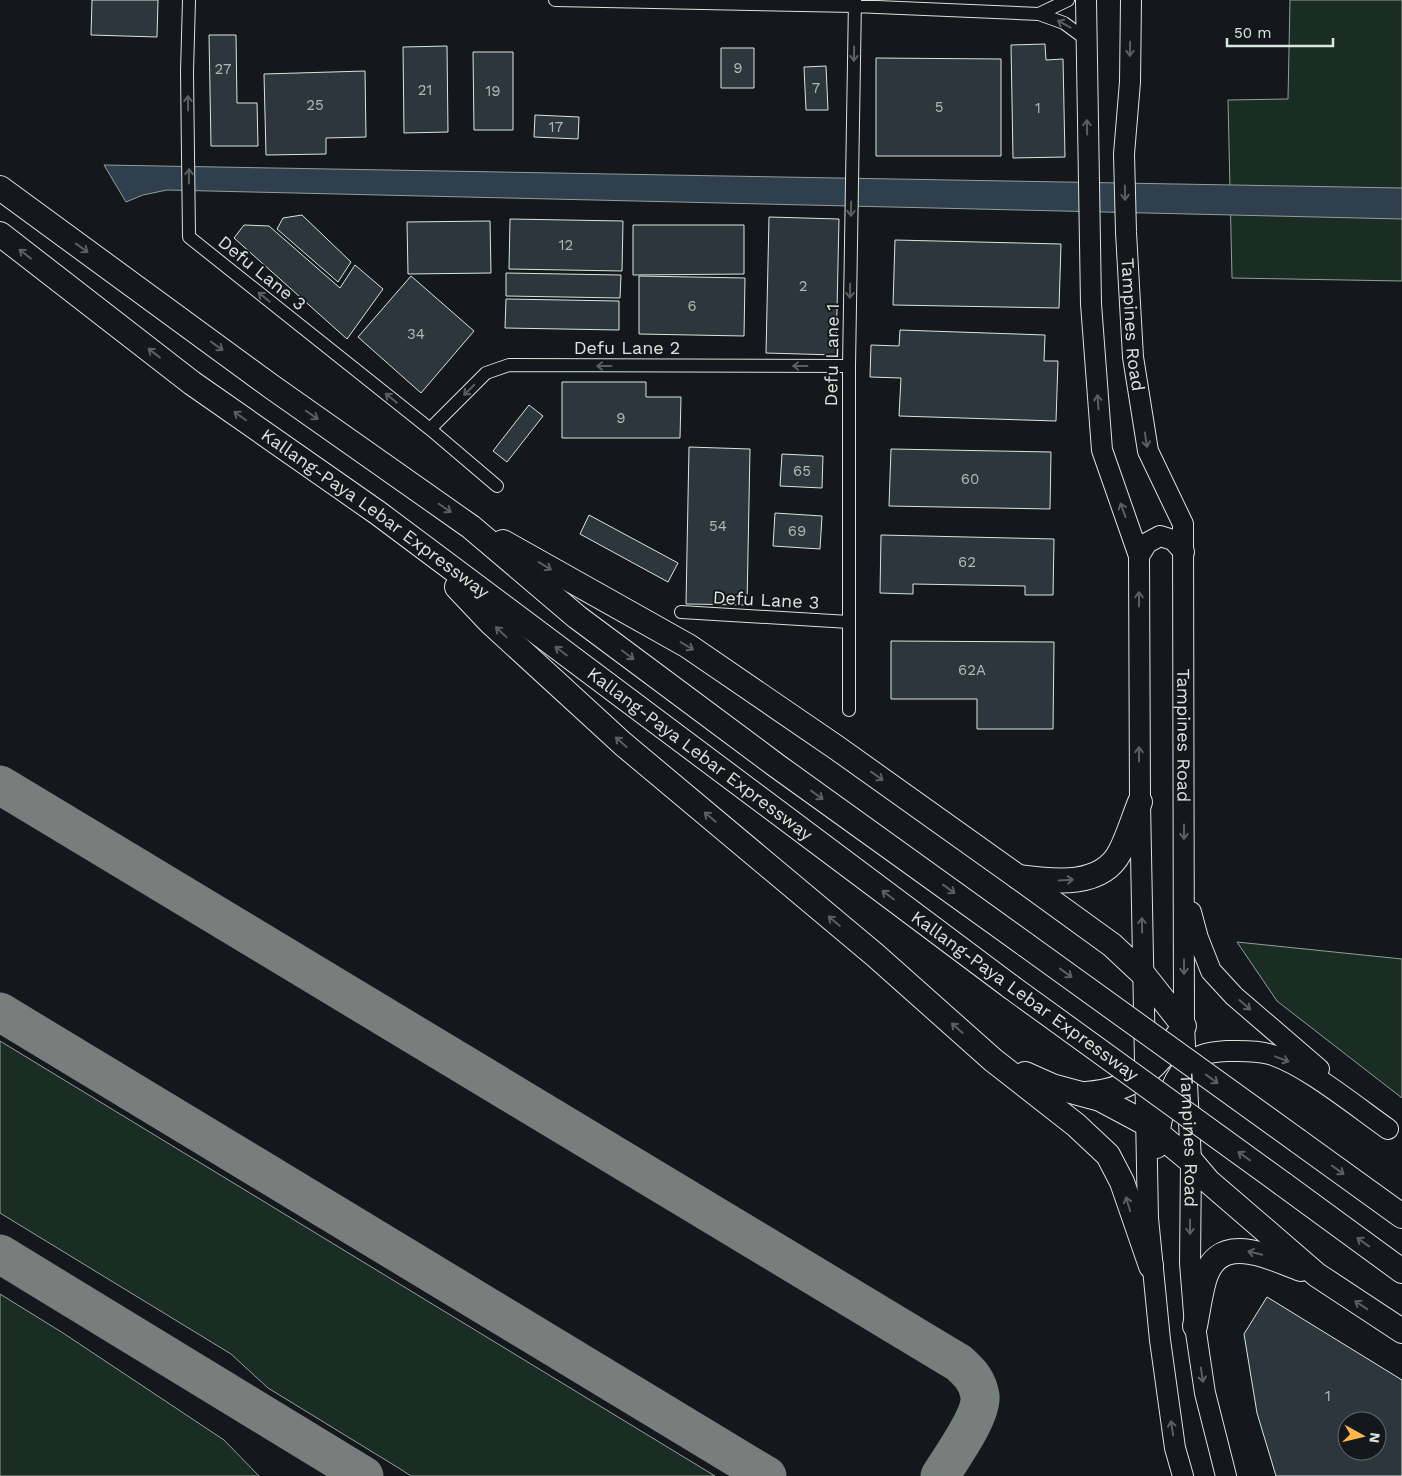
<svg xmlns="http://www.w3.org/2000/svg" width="1402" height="1476" font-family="'Work Sans',sans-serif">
  <rect width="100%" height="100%" fill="#14181c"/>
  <path fill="#1a2d24" stroke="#939e99" d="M 1290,0 L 1402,0 L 1402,281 L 1232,278 L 1228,100 L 1288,99 Z
    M 1237,942 L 1402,959 L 1402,1098 L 1277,1001 Z
    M 0,1041 L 715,1476 L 411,1476 L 397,1467 L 268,1388 L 231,1354 L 0,1213 Z
    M 0,1294 L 63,1333 L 224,1440 L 259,1476 L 0,1476 Z"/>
  <path fill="#2f3f4d" stroke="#939e99" d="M 104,165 L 1402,188 L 1402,219 L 167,190 L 143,195 L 126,202 Z"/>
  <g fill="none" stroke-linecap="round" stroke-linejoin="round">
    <path stroke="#767f7c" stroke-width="39" d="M 0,785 L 959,1363 C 969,1372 978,1381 980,1396 C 982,1416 951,1458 940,1476
      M 0,1012 L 767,1476
      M 0,1254 L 364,1476"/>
  </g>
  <path fill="#2c363c" stroke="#d8e6dc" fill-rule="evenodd" d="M 92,0 L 158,0 L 157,37 L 91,35 Z
    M 209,35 L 236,35 L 237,103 L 257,103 L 258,146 L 211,146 Z
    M 1045,44 L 1046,60 L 1063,59 L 1065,157 L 1013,158 L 1011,45 Z
    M 447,46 L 448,132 L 404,133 L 403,47 Z
    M 721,48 L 754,48 L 754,88 L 721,88 Z
    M 473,52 L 513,52 L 513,130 L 474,130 Z
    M 876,58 L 1001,59 L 1001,156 L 876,156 Z
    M 826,66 L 828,110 L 806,110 L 804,67 Z
    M 365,71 L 366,137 L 326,138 L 326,154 L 266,155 L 264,74 Z
    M 535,115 L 579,117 L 578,139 L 534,137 Z
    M 302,215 L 351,262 L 338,282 L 277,229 L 283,218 Z
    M 769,217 L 839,219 L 836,355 L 766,353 Z
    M 510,219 L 623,221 L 622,271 L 509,269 Z
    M 490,221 L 491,273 L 408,274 L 407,222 Z
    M 244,225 L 269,226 L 340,288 L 355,265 L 383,289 L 347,339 L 234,238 Z
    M 633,225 L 744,225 L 744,274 L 633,275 Z
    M 895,240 L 1061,244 L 1059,308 L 893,305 Z
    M 506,273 L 621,275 L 620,298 L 506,296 Z
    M 411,276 L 474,331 L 421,393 L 358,337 Z
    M 639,276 L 745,278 L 744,336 L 639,334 Z
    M 506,299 L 619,301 L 619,330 L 505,328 Z
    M 900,330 L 1045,335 L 1044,361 L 1058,361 L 1056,421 L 899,416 L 901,378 L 870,377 L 871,345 L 899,346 Z
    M 562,382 L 646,382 L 646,397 L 681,397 L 680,438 L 562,438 Z
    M 529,405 L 543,416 L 507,462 L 493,451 Z
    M 689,447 L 750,449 L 747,605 L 686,604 Z
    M 891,449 L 1051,452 L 1050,509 L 889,506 Z
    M 782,454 L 823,456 L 822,488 L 780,486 Z
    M 775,513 L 822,516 L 820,549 L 773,546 Z
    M 589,515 L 678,563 L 668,582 L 580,534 Z
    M 881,535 L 1054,539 L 1053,595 L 1025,595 L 1025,586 L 913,584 L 913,594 L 880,593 Z
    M 891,641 L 1054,642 L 1053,729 L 977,729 L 977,699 L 891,699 Z
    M 1267,1297 L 1402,1380 L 1402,1476 L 1276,1476 L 1257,1413 L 1244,1334 ZM 1347,1421 L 1377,1421 L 1377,1451 L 1347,1451 Z"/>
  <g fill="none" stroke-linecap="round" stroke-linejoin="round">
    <g stroke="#d8e6dc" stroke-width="14">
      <path id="street" d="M 189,0 L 187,72 L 189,237 L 430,429 L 497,486
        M 555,0 L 854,6 L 1039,14 L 1064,23 L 1087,40
        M 1039,14 L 1068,0
        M 430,429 L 486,373 L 509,365 L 849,366
        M 681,612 L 849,622
        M 849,710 L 849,366 L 855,0"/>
    </g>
    <g stroke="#d8e6dc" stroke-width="22">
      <g id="primary">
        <path d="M 1086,0 L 1091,304 L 1102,450 L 1139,556 L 1140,802 L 1148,1218 L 1160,1340 L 1175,1448 L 1183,1476"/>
        <path id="s1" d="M 1131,0 L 1130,82 L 1124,154 L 1126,232 L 1133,357 L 1148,451 L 1183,524 L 1184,1026 L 1191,1161 L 1190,1263 L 1195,1326 L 1205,1393 L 1226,1476"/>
        <path d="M 1139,556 L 1147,543 L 1160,536 L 1173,540 L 1184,552"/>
        <path d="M 1191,912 L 1198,938 L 1211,971 L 1234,996 L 1319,1069"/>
        <path d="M 1157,1148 C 1161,1122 1165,1094 1180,1072 C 1192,1055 1208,1052 1227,1051 C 1241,1051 1255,1050 1269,1054 C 1303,1063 1358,1108 1388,1129"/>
      </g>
    </g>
    <g stroke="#d8e6dc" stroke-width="26">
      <g id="highway">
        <path d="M 0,188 L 272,387 L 471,527 L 577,617 L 777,766 L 1026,945"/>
        <path id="s2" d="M 0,234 L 192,383 L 378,513 L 1011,987"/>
        <path d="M 503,542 L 688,646 L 837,748 L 1018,877 L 1112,945 L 1143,974 L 1184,1026 C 1157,1067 1138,1090 1086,1094"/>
        <path d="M 457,587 L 491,623 L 623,744 L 875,955 L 993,1060 L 1076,1125 L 1108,1155 L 1122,1182 L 1151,1266"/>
        <path d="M 1018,877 C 1050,881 1101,889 1120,852 C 1128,837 1133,819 1140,802"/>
        <path d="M 1025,1074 L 1052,1086 L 1100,1099 L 1145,1123 L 1191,1161 L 1208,1181 L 1317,1275 L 1402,1331"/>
        <path d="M 1298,1141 L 1402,1216"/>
        <path d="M 1283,1184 L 1402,1271"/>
        <path d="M 1195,1326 C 1198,1311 1200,1295 1204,1281 C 1218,1230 1268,1257 1301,1269"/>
      </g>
    </g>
    <use href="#street" stroke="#14181c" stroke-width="12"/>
    <use href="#primary" stroke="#14181c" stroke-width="20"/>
    <use href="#highway" stroke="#14181c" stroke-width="24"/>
    <g stroke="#d8e6dc" stroke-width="26" stroke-linecap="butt">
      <path id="highway-bridge" d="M 1026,945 L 1298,1141
        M 1011,987 L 1283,1184"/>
    </g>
    <use href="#highway-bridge" stroke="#14181c" stroke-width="24"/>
  </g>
  <defs><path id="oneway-shaft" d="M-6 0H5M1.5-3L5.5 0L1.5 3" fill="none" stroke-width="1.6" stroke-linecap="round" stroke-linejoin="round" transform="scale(1.25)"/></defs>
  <g stroke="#59605f">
    <use href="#oneway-shaft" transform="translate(1064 24) rotate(-151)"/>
    <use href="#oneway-shaft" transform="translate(1130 49) rotate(91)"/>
    <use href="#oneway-shaft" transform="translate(854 54) rotate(91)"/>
    <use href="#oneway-shaft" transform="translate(188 103) rotate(-91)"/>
    <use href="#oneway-shaft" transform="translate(1087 127) rotate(-91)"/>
    <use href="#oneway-shaft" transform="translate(189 176) rotate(-89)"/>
    <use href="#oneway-shaft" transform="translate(1125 193) rotate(89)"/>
    <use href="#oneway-shaft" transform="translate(851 209) rotate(91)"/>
    <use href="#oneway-shaft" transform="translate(82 248) rotate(36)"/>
    <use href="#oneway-shaft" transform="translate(25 254) rotate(-142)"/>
    <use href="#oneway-shaft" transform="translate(850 291) rotate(91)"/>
    <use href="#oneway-shaft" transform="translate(264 297) rotate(-141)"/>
    <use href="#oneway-shaft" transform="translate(217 346) rotate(36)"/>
    <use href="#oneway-shaft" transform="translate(154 353) rotate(-142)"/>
    <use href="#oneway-shaft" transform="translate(604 366) rotate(-180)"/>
    <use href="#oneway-shaft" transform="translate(800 366) rotate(180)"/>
    <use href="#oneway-shaft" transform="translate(469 390) rotate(135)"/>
    <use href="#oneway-shaft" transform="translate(391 398) rotate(-141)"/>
    <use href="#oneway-shaft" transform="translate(1098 402) rotate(-94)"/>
    <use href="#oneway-shaft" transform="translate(312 415) rotate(35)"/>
    <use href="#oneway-shaft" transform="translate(240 416) rotate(-145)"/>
    <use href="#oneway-shaft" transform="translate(1146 440) rotate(81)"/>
    <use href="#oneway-shaft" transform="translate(445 508) rotate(35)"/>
    <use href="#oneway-shaft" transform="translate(1123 510) rotate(-110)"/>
    <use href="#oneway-shaft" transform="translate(545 566) rotate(31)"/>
    <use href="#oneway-shaft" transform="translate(1139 599) rotate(-90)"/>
    <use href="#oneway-shaft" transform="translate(501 632) rotate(-137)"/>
    <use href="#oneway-shaft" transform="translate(687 646) rotate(31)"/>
    <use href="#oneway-shaft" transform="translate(561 651) rotate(-143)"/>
    <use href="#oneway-shaft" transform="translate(628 655) rotate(37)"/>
    <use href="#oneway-shaft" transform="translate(621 742) rotate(-138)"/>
    <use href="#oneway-shaft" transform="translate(1139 754) rotate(-90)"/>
    <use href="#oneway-shaft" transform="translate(877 776) rotate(36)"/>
    <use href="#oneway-shaft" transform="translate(817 795) rotate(36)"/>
    <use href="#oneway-shaft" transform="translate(710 817) rotate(-140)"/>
    <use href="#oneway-shaft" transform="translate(1184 832) rotate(90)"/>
    <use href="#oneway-shaft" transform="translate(1066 880) rotate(-3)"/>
    <use href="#oneway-shaft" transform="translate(949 889) rotate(36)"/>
    <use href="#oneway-shaft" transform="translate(888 895) rotate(-143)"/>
    <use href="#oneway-shaft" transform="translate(834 921) rotate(-140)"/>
    <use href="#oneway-shaft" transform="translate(1142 925) rotate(-91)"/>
    <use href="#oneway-shaft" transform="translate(1184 967) rotate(90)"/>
    <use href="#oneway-shaft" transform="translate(1066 973) rotate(36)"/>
    <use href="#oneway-shaft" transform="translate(1245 1005) rotate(41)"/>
    <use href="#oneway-shaft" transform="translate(957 1028) rotate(-138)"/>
    <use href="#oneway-shaft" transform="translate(1282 1059) rotate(21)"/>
    <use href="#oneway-shaft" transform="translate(1212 1079) rotate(36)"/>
    <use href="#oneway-shaft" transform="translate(1244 1156) rotate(-144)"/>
    <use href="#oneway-shaft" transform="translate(1338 1170) rotate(36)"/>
    <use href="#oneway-shaft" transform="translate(1128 1204) rotate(-107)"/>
    <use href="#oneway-shaft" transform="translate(1190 1227) rotate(90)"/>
    <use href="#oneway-shaft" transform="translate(1363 1242) rotate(-144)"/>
    <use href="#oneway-shaft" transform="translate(1255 1253) rotate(-166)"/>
    <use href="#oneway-shaft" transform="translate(1361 1305) rotate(-147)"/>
    <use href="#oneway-shaft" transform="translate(1202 1375) rotate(81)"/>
    <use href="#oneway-shaft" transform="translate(1172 1428) rotate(-99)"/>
  </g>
  <g text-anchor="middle" stroke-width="4" stroke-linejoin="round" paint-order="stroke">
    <g font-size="15" fill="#adbab4">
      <text x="738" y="73">9</text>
      <text x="223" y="74">27</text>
      <text x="816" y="93">7</text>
      <text x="425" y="95">21</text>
      <text x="493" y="96">19</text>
      <text x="315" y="110">25</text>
      <text x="939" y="112">5</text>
      <text x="1038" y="113">1</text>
      <text x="556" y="132">17</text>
      <text x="566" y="250">12</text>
      <text x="803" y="291">2</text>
      <text x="692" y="311">6</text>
      <text x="416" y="339">34</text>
      <text x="621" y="423">9</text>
      <text x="802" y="476">65</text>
      <text x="970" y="484">60</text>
      <text x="718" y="531">54</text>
      <text x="797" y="536">69</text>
      <text x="967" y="567">62</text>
      <text x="972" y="675">62A</text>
      <text x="1328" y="1401">1</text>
    </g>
    <g font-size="18" fill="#d8e6dc" stroke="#14181c">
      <text transform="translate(262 273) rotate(39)" y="6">Defu Lane 3</text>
      <text dy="6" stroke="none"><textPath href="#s1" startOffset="325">Tampines Road</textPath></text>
      <text x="627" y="354">Defu Lane 2</text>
      <text transform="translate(832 355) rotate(-89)" y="6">Defu Lane 1</text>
      <text dy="6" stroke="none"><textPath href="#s2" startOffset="468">Kallang-Paya Lebar Expressway</textPath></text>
      <text transform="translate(766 600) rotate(3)" y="6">Defu Lane 3</text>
      <text dy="6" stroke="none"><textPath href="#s1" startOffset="745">Tampines Road</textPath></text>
      <text dy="6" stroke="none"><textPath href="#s2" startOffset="872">Kallang-Paya Lebar Expressway</textPath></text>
      <text transform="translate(1025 996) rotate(36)" y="6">Kallang-Paya Lebar Expressway</text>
      <text dy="6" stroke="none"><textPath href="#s1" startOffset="1150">Tampines Road</textPath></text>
    </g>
  </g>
  <g transform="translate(1362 1436) rotate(98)"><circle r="24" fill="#14181c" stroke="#626a69"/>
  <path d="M0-4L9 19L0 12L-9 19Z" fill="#ffb74d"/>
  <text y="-8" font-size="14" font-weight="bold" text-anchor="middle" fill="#d8e6dc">N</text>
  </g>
  <path d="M1227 38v8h106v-8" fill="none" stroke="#d8e6dc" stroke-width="2.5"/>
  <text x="1234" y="38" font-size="15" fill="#d8e6dc" stroke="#14181c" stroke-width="4" paint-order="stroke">50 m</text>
</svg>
